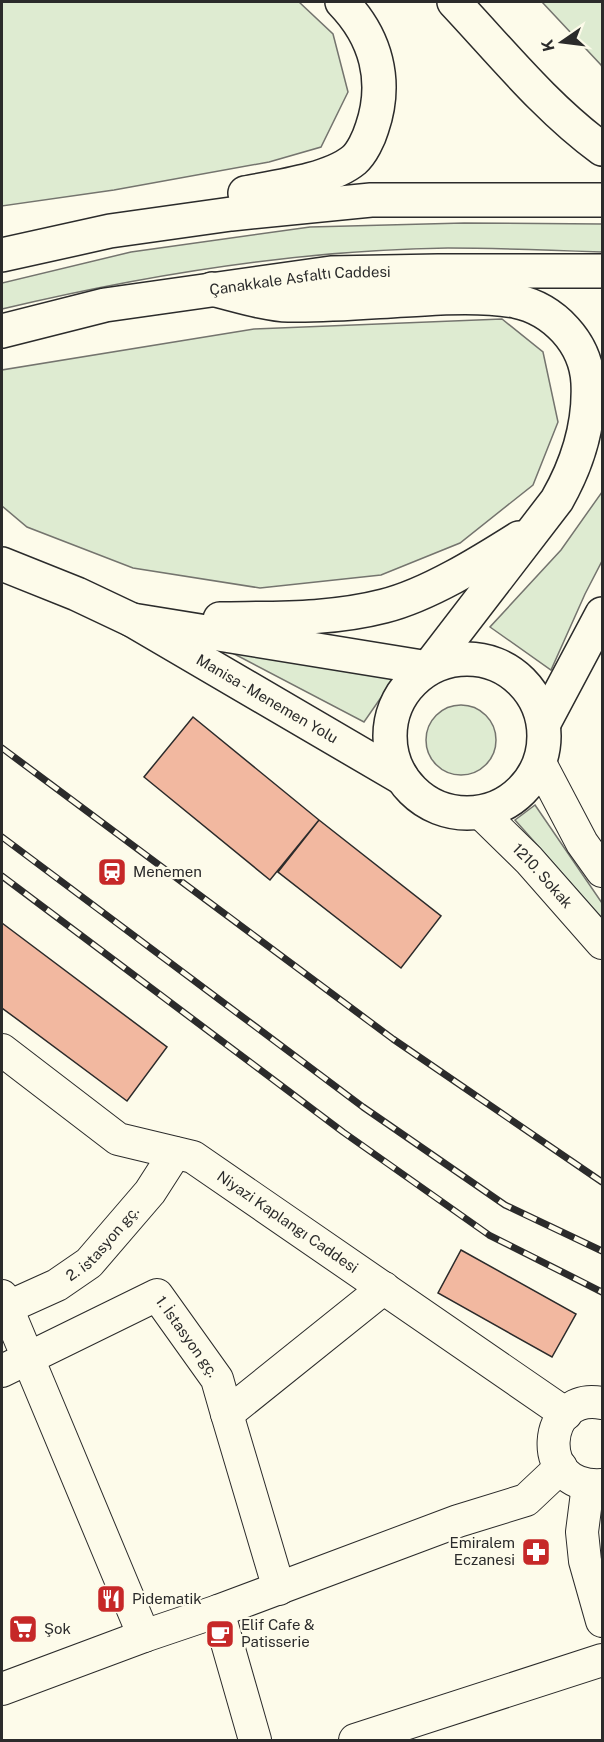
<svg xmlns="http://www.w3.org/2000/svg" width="604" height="1742" font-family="'Public Sans',sans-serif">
  <rect width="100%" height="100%" fill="#fdfbea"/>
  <path fill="#deebd1" stroke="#74746e" stroke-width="1.5" d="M 2,2 L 299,2 L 333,34 L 348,92 L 321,147 L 269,162 L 114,190 L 2,206 Z
    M 542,2 L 602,2 L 602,67 L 601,65 Z
    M 464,223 L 602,224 L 602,252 C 551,250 499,248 448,248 C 300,250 145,275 2,309 L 2,283 L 131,252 L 310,227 Z
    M 502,319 L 543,352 L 558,422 L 533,485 L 460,543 L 381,575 L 260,588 L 133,568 L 27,527 L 2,506 L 2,370 L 254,329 Z
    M 602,492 L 602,561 L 585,594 L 551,670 L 490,627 L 561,550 Z
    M 221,647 L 398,673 L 364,722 Z
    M426 740a35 35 0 1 1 70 0a35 35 0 1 1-70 0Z
    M 535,805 L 602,903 L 602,918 L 515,820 Z"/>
  <path fill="#f2b8a0" stroke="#2b2b2b" stroke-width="1.5" d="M 193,717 L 319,820 L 270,880 L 144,777 Z
    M 319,820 L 441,916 L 401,968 L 278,872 Z
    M 2,923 L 167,1047 L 127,1101 L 2,1008 Z
    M 461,1250 L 576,1314 L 552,1357 L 438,1293 Z"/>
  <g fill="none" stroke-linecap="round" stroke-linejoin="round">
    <g stroke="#2b2b2b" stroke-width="34">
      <g id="minor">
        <path d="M 540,763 L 582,843 L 602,871"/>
        <path id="s1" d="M 481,813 L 529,860 L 602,943"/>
        <path id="s2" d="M 2,1050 L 118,1139 L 193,1157 L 566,1414"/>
        <path d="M 2,1296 L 144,1636 L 218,1611 L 458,1521 L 526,1500 L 561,1467"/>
        <path id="s3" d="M 6,1308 L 57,1285 L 89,1263 L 150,1192 L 175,1153"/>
        <path id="s4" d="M 2,1371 L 157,1295 L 217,1379 L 227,1414 L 384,1288"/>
        <path d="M 602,1403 C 542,1391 533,1490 602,1485"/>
        <path d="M 227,1414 L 279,1589"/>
        <path d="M 588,1485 L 582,1532 L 585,1561 L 602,1621"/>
        <path d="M 218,1611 L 255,1740"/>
        <path d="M 2,1689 L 144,1636"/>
        <path d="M 355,1740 L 602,1660"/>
      </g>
    </g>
    <g stroke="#2b2b2b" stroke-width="36">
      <g id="highway">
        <path d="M 454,2 C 501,52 546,108 602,149"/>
        <path d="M 245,193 C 276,187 330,180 354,160 C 362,153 369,138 372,128 C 388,81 376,37 342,2"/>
        <path d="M 2,255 L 110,231 L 231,214 L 371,200 L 602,200"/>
        <path id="s5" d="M 2,331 L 105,305 L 331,273 L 438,271 L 602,271"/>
        <path id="s6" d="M 2,564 L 77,594 L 132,620 L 402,778"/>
        <path d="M 220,619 C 275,618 330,620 384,606 C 428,595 481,562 519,538"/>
        <path d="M 132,620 L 428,668 L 557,500 C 578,463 590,425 588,383 C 586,343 554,309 515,301 C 485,296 454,297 424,299 C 379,301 333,306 288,305 C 268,305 233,294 212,289"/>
        <circle cx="467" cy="736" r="77"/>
        <path d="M 544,723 L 602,614"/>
      </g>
    </g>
    <use href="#minor" stroke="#fdfbea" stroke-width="32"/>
    <use href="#highway" stroke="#fdfbea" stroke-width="33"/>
    <g stroke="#2b2b2b" stroke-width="7">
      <path id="rail" d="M 2,748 L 393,1039 L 602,1182
        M 2,837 L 363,1107 L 505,1205 L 602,1251
        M 2,876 L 343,1132 L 489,1235 L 602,1292"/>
    </g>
    <use href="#rail" stroke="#fdfbea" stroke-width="4.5" stroke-dasharray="14" stroke-linecap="butt"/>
  </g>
  <defs>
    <g id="station-square" transform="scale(1.5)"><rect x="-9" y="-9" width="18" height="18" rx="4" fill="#c62828" stroke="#fdfbea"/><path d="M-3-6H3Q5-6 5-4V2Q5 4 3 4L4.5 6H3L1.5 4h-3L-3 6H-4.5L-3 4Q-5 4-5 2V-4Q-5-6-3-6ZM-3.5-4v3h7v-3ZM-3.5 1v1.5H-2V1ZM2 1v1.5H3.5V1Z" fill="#fff"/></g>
    <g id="pharmacy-square" transform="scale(1.5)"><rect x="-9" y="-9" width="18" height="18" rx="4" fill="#c62828" stroke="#fdfbea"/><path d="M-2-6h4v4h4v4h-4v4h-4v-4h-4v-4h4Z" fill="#fff"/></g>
    <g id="restaurant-square" transform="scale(1.5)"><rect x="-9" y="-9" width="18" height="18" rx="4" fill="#c62828" stroke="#fdfbea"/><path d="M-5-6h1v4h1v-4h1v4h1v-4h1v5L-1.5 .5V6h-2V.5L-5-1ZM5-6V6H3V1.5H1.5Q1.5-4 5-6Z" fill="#fff"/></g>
    <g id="supermarket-square" transform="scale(1.5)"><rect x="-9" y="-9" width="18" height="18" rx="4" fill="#c62828" stroke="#fdfbea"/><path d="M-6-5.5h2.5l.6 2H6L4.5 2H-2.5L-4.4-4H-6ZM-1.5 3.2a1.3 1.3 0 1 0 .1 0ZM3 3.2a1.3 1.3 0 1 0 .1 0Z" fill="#fff"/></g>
    <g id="cafe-square" transform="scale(1.5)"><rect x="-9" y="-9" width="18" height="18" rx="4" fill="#c62828" stroke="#fdfbea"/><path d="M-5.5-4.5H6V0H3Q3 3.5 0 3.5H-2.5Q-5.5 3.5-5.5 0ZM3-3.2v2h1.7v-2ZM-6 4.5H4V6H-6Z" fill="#fff"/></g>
  </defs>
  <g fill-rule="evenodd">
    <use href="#station-square" x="112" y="872"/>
    <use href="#pharmacy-square" x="536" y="1552"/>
    <use href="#restaurant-square" x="111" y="1599"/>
    <use href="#supermarket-square" x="23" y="1629"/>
    <use href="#cafe-square" x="220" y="1634"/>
  </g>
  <g text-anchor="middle" stroke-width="4.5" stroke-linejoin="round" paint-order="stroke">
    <g font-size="15" fill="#2b2b2b" stroke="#fdfbea">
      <text dy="5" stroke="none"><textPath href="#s5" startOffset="303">Çanakkale Asfaltı Caddesi</textPath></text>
      <text dy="5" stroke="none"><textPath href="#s6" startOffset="298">Manisa - Menemen Yolu</textPath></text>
      <text dy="5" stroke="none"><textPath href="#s1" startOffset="88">1210. Sokak</textPath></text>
      <text dy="5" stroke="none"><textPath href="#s2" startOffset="338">Niyazi Kaplangı Caddesi</textPath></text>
      <text dy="5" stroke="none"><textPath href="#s3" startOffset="118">2. istasyon gç.</textPath></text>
      <text dy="5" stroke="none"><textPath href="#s4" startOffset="224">1. İstasyon gç.</textPath></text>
    </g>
    <g font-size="15" fill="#2b2b2b" stroke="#fdfbea" text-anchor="start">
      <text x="133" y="877">Menemen</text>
      <text x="515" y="1548" text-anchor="end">Emiralem<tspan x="515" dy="17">Eczanesi</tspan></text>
      <text x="132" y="1604">Pidematik</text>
      <text x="241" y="1630">Elif Cafe &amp;<tspan x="241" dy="17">Patisserie</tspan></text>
      <text x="44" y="1634">Şok</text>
    </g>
  </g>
  <rect width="604" height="1742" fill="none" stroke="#2b2b2b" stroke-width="6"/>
  <g transform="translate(562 42) rotate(256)" stroke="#fdfbea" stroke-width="4.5" paint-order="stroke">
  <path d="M0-4.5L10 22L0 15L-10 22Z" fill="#2b2b2b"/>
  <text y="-9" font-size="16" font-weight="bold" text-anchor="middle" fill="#2b2b2b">K</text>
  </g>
</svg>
